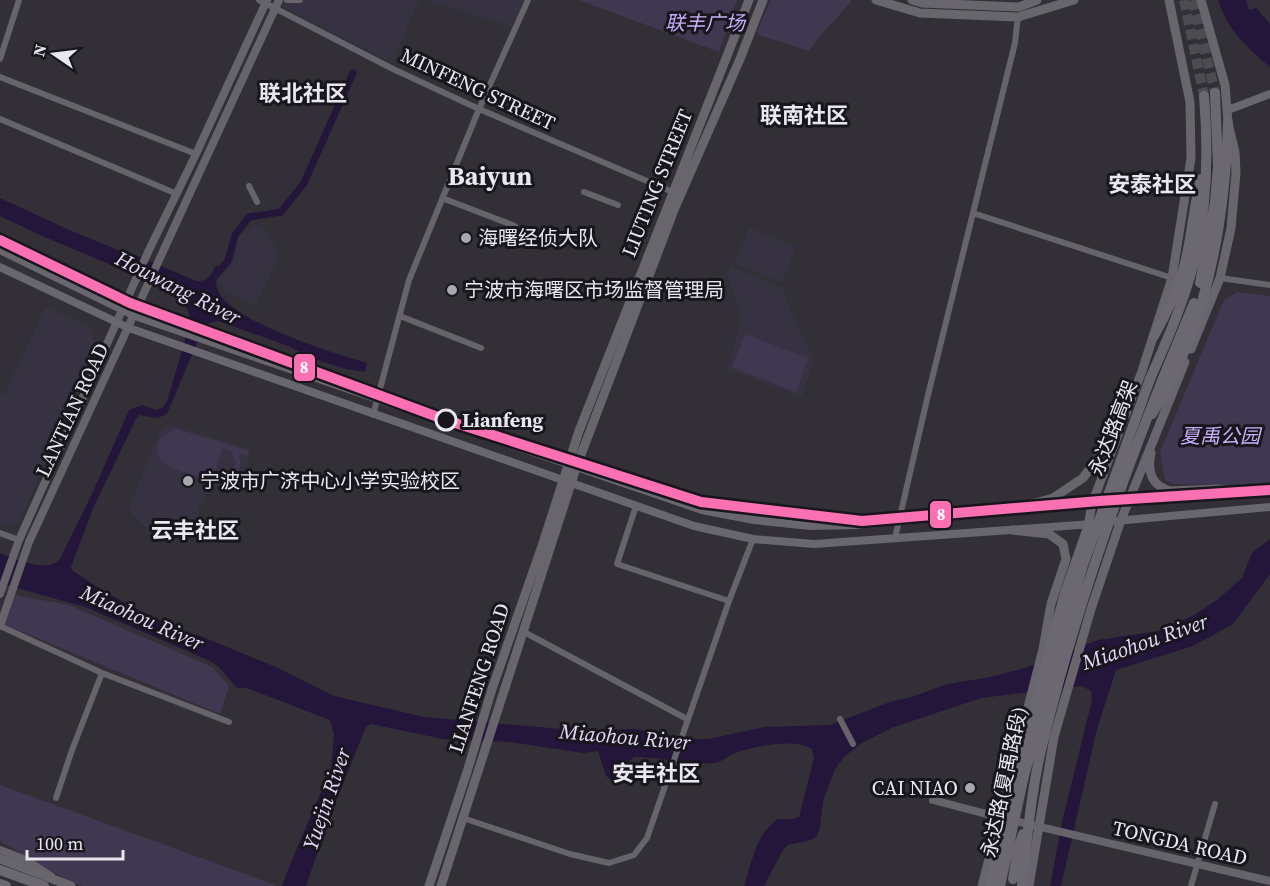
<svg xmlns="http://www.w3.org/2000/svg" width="1270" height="886" font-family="'Source Serif 4','Noto Sans SC',serif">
  <rect width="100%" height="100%" fill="#323036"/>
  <path fill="#363241" d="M 284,0 L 419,0 L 392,63 L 282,6 Z
    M 427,0 L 524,0 L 512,27 Z
    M 255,224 L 266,230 L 279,256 L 256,305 L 225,292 L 220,279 L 233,263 L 239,236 Z
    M 749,228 L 796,247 L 782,283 L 735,263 Z
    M 731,266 L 784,289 L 789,307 L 814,360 L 802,397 L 727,369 L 741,321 L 739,307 L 727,276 Z
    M 46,306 L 89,327 L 93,336 L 93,353 L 19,522 L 13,526 L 8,526 L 0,523 L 0,393 L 4,395 Z
    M 168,424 L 248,448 L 251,452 L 240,479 L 233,483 L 215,486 L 205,496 L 199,506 L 198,519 L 187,529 L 155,538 L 131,512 L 130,504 L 161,429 Z"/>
  <path fill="#403751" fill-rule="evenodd" d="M 579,0 L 737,0 L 719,52 Z
    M 771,0 L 851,0 L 851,2 L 819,37 L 809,51 L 759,35 L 757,31 Z
    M 1237,292 L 1270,296 L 1270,483 L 1253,486 L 1173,484 L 1165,480 L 1160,452 L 1224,300 Z
    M 745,334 L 808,358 L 796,392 L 732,367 Z
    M 173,428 L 249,451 L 247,456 L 239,454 C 243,467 237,479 224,484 C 213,481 202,477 191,474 C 172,468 147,462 162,436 L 172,431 ZM 222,448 L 231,451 L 236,462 L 233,472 L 222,478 L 214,475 Z
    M 15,595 L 69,605 L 212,667 L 229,686 L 220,714 L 1,623 Z
    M 0,785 L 275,885 L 276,886 L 82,886 L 69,881 L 0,841 Z"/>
  <path fill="#24153b" d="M 1218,0 L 1246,0 L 1249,10 L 1256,8 L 1270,24 L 1270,67 C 1247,48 1227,29 1218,0 Z
    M 0,198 L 67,229 L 118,250 L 138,256 L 196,281 C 208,282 211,275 216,265 L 222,270 C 184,311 344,356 367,363 L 365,372 L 346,369 L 311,358 L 288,346 L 218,321 L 205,324 L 167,414 L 158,418 L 139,415 L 136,419 L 94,506 L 71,567 L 72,570 C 103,592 136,610 171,625 C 180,629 188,634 198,635 L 278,668 L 334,696 L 424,717 L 573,730 L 635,729 L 685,739 L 709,739 L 764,727 L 830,725 L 890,702 L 912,697 L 947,684 L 991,677 L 1025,668 L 1098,640 L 1159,631 L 1194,615 L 1217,600 L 1242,578 L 1252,553 L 1270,539 L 1270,574 L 1233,624 L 1193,646 L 1116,670 L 1097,729 L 1061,886 L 1050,886 L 1063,818 L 1092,700 L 1091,691 L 1082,686 L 981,698 L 891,728 L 862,743 L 845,756 L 835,769 L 823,801 L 820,828 L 816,837 L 811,840 L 788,845 L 783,850 L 764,886 L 744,886 C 752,862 756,833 778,819 L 793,819 L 799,817 L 814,758 L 812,749 C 795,738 754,746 735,753 C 728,756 722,762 714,763 C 689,766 661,757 635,757 C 624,762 623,777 613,781 L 606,776 L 598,751 L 583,753 L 510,742 L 443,739 L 371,724 L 366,727 L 333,808 L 306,886 L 282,886 L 291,862 L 331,769 L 334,735 L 330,720 L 247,688 L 237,688 L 219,667 L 210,661 L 88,608 L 0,583 L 0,553 C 17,559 45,574 60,559 L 91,496 L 129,410 L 142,405 L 157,410 L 162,408 L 167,402 L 191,319 L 187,309 L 180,301 L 156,284 L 40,235 L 0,216 Z"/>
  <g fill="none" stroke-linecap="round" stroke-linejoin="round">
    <path stroke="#24153b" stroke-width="7" d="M 216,275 L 228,261 L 235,235 L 249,217 L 281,212 L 304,183 L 353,73"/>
    <path stroke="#4d4b52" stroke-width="10" stroke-dasharray="10 5" stroke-linecap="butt" d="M 1184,0 L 1204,96
      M 1193,0 L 1215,93"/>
    <path stroke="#66636b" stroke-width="6" d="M 259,0 L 393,69 L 479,109 L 675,193
      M 287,0 L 300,0
      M 0,59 L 19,0
      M 0,77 L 196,154
      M 0,119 L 177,194
      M 249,186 L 257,202
      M 584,192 L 618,205
      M 442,198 L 515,226
      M 973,213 L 1172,278
      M 1220,278 L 1270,285
      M 400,316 L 481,348
      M 373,415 L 409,280 L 479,109 L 528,0
      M 636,506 L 617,564 L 729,601
      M 0,533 L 19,540
      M 895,538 L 928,395 L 1015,43 L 1018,16
      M 0,626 L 102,673 L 229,722
      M 524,632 L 687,719
      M 840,719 L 853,744
      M 56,798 L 72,750 L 102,673
      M 463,818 L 570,854 L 609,863 L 634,855 L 647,838 L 729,601 L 753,539
      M 1191,886 L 1215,804"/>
    <path stroke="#66636b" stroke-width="8" d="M 0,594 L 19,540 L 149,250 L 196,154 L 267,0
      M 0,626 L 29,542 L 279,0
      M 933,800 L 998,817 L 1270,881
      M 0,850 L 26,860 L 51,876"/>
    <path stroke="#69666f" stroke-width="8" d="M 1228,110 L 1270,94
      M 0,250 L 135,316 L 702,510 L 754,520 L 810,526 L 857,525 L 1096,504
      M 0,267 L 129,328 L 694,526 L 753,539 L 814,544 L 1093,524
      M 1124,503 L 1270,491
      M 1115,521 L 1270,507"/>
    <path stroke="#68656d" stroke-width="9" d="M 876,0 L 920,13 L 1018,17 L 1074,0
      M 912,0 L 922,3 L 1019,7 L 1037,0
      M 1191,349 L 1220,278 L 1231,228 L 1236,173 L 1235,152 L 1228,123 L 1225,85 L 1201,0
      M 1151,453 C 1147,471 1151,485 1170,491 L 1219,489 L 1247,493
      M 1010,510 L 1053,498 L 1083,478 L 1104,449 L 1120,406 L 1129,391
      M 1087,532 L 1092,504 L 1142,371 L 1172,278 L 1191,158 L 1190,102 L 1169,0
      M 0,859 L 71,886
      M 429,886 L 467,772 L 492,689 L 542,546 L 579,431 L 749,0
      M 441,886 L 576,468 L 674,210 L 740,59 L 763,0
      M 982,886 L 1043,649 L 1051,604 L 1066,559 L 1063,544 L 1049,534 L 1012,530
      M 1029,886 L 1054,737 L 1091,609 L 1121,520 L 1185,362"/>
    <path stroke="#6b6871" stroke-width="10" d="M 1200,283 L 1215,202 L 1218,166 L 1215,93
      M 1154,336 C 1167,313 1177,292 1184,267 C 1192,238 1193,208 1201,179
      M 1150,379 C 1165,345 1181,309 1191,273 C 1207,216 1209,155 1204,96
      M 1161,383 L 1194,303
      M 1152,414 C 1207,328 1225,224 1228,123
      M 1065,593 L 1089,525
      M 0,870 L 44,886
      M 0,884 L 6,886"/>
    <path stroke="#6b6871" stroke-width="10" d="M 1013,879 L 1018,848 L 1023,834
      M 990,886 L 1036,700 L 1065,593
      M 1000,886 L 1024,776 L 1083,565 L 1150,379
      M 1022,886 C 1027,839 1031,792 1042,746 C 1072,623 1114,501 1161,383"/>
    <g stroke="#18161c" stroke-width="15">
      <path id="metro-1" d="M 0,240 L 130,303 L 446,420 L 701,502 L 862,521 L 1099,501 L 1270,490"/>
    </g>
    <use href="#metro-1" stroke="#fb70b2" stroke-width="10"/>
  </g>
  <g fill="#a8a6ae" stroke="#18161c" stroke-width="2">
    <circle cx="466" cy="238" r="6"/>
    <circle cx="452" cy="290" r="6"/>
    <circle cx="188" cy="481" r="6"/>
    <circle cx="970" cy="788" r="6"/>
  </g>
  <circle fill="#18161c" stroke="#e8e6ee" stroke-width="3" cx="446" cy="420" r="10"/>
  <g text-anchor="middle" stroke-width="6" stroke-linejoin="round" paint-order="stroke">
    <g font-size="20" font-style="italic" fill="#c8aef9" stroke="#18161c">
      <text x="705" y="30">联丰广场</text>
      <text x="1220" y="443">夏禹公园</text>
    </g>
    <g font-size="20" fill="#e8e6ee" stroke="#18161c">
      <text transform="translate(478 89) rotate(25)" y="7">MINFENG STREET</text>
      <text transform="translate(657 183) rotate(-68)" y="7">LIUTING STREET</text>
      <text transform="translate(72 410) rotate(-65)" y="7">LANTIAN ROAD</text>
      <text transform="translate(1113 428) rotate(-69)" y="7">永达路高架</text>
      <text transform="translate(479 678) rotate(-72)" y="7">LIANFENG ROAD</text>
      <text transform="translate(1004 782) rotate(-78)" y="7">永达路(夏禹路段)</text>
      <text transform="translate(1180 843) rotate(13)" y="7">TONGDA ROAD</text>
    </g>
    <g font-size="20" fill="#e8e6ee" stroke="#18161c" text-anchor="start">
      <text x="478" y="245">海曙经侦大队</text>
      <text x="464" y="297">宁波市海曙区市场监督管理局</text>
      <text x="200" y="488">宁波市广济中心小学实验校区</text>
      <text x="958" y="795" text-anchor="end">CAI NIAO</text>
    </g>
    <g font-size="20" font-weight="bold" fill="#e8e6ee" stroke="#18161c" text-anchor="start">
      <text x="462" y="427">Lianfeng</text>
    </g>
    <g font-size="21" font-style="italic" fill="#e3daf9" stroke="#18161c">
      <text transform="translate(178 288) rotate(27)" y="7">Houwang River</text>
      <text transform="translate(142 618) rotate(24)" y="7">Miaohou River</text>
      <text transform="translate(1145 642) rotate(-19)" y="7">Miaohou River</text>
      <text transform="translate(625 737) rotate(5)" y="7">Miaohou River</text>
      <text transform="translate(327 799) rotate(-71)" y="7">Yuejin River</text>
    </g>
    <g font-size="22" font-weight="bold" fill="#e8e6ee" stroke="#18161c">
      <text x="303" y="101">联北社区</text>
      <text x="804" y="123">联南社区</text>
      <text x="1152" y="192">安泰社区</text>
      <text x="195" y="538">云丰社区</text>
      <text x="656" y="781">安丰社区</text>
    </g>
    <g font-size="26" font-weight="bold" fill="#e8e6ee" stroke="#18161c">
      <text x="490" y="185">Baiyun</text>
    </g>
  </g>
  <g stroke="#18161c" stroke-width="2">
    <rect x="293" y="353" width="23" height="29" rx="6" fill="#fb70b2"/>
    <rect x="929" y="500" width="23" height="29" rx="6" fill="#fb70b2"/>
  </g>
  <g font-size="16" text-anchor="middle" font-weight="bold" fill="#fff">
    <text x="304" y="373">8</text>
    <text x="941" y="520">8</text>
  </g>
  <g transform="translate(54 54) rotate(284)" stroke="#18161c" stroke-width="4.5" paint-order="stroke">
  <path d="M0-4.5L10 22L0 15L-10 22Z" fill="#e8e6ee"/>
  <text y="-9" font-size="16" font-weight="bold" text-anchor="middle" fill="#e8e6ee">N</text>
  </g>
  <path d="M27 850v9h96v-9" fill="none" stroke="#e8e6ee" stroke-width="3"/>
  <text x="36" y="850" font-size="18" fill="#e8e6ee" stroke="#18161c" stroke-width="4.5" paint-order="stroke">100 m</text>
</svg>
